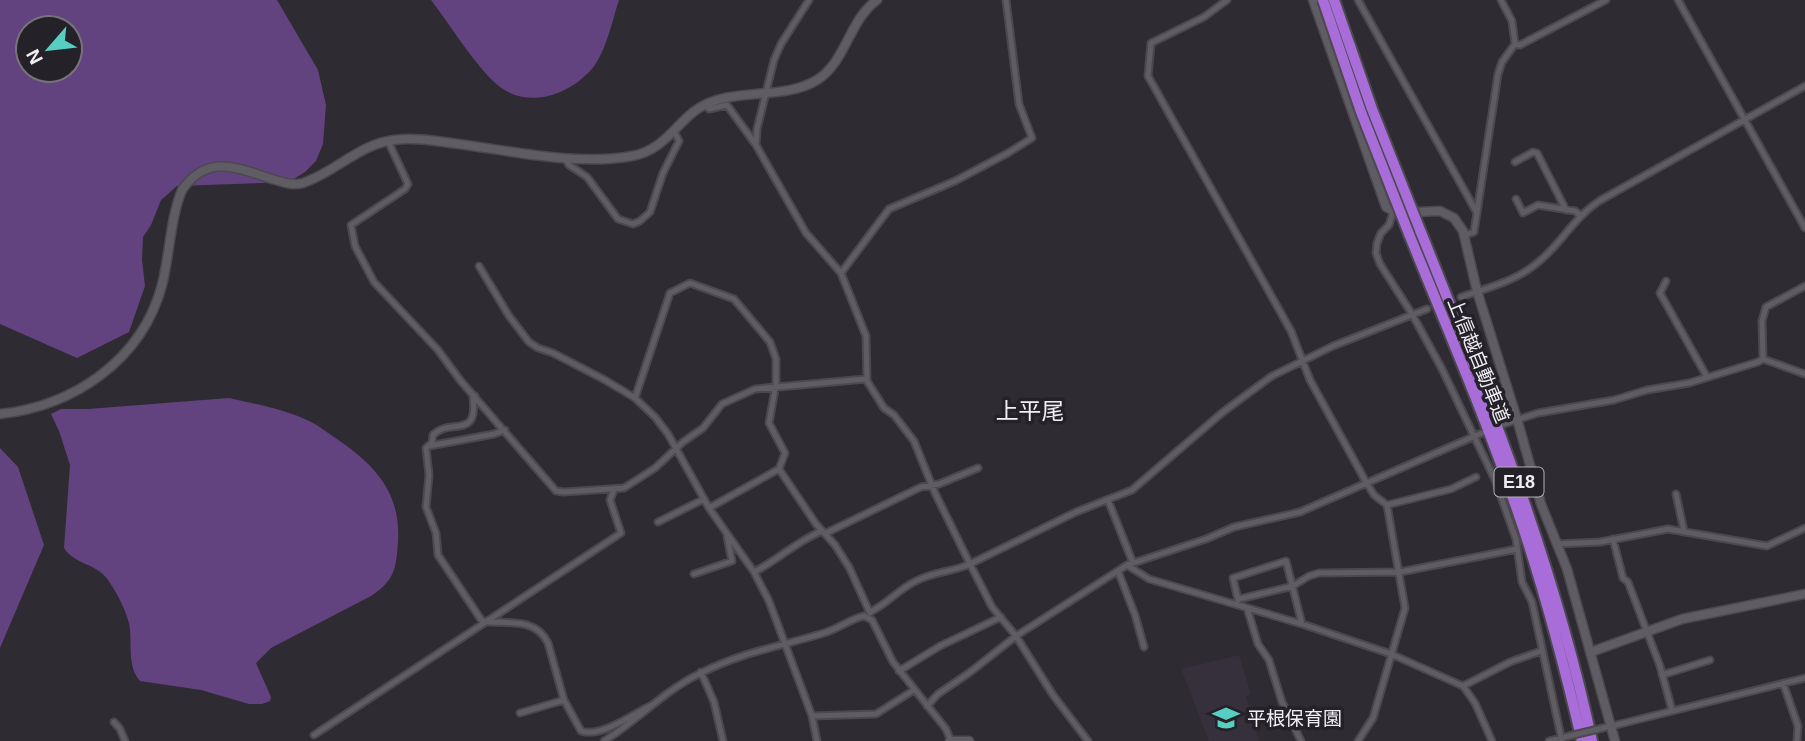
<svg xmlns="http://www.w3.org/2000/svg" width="1805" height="741" font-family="Arial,'Noto Sans JP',sans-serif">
  <rect width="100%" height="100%" fill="#2e2b32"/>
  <path fill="#362f3c" d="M 1239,655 L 1251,694 L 1246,696 L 1259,741 L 1209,741 L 1181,669 Z"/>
  <path fill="#634280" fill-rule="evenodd" d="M 0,0 L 277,0 L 318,70 L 326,105 L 323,144 L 316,161 L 305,172 L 289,182 L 177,186 L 161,200 L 151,225 L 143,237 L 142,260 L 145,286 L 129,332 L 77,358 L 0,324 ZM 28,28 L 70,28 L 70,70 L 28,70 Z
    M 431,0 L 619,0 C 612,21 606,53 591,70 C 569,94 532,108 503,89 C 480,74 449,23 431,0 Z
    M 229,398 C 255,404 283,409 307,420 C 317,424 326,432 334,437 C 374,464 401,491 398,542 C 396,569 395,580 371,596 L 271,648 L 256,663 L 271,697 L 270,701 L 262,704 L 249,704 L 201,690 L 140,681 C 126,665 133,641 129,623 C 125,609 118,595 110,583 C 98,562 75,566 64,548 L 70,465 L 59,431 L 51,414 L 61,409 L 88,409 Z
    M 0,448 L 18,467 L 44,545 L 0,648 Z"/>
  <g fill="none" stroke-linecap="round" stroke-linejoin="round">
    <g stroke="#4b484e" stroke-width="9">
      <path id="street" d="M 809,0 L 781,44 L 774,60 L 757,129 L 756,145 L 806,233 L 841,273 L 866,336 L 867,381 L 884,408 L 894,415 L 914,441 L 935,493 L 970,564 C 952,572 933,572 916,581 C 899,589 887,604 870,612
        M 1227,0 L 1204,17 L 1151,43 L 1148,76 L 1291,331 L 1310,380 L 1366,482 L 1374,495 L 1387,505 L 1405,608 L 1373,718 L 1358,741
        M 1358,0 L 1477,213
        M 1678,0 L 1805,228
        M 1515,44 L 1520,45 L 1606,0
        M 706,104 L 709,109 L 727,105 L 756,145
        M 388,141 L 408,184 L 405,189 L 351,225 L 355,246 L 374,282 L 438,350 L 460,380 L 556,491 L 564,492 L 624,488 L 655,468 L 683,442 L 703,428 L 722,404 L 755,389 L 866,379
        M 565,158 L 569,165 L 587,177 L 618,219 L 633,224 L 640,221 L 650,212 L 663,173 L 679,141 L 674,131
        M 1515,162 L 1533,152 L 1537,153 L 1566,210
        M 1516,199 L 1523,213 L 1538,205 L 1575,211 L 1580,215
        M 1393,212 L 1389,225 L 1381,233 L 1377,243 L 1376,253 L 1380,264 L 1412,314 L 1442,369 L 1495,480 L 1516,539 L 1522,582 L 1532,602 L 1562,741
        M 1465,235 L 1474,232 L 1498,74 L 1502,62 L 1515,44 L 1512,21 L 1501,0
        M 479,266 L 509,316 L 529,342 L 538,348 L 553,353 L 605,380 L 635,398 L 655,417 L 668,434 L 709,508 L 754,572 L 769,601 L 812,716 L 817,741
        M 841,273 L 889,209 L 955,181 L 1008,153 L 1032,138 L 1019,104 L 1006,0
        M 1666,281 L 1660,293 L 1707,377
        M 1461,297 C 1484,289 1512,282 1532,267 C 1558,249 1572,219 1599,201 L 1805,86
        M 1763,359 L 1805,374
        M 475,396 L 473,398 C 478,440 451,417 433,435 L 432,443 L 426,448 L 429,475 L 426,507 L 436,533 L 438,555 L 482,621 C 506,625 535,616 548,643 L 564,700 L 581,731 C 600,738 632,715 650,706
        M 635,398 L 670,293 L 690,283 L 734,299 L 770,342 L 776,359 L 776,384 L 769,423 L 785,453 L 779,469 L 709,508
        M 1504,424 L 1538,413 L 1614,400 L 1647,390 L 1689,383 L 1758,362 L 1763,359 L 1762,321 L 1766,307 L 1805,286
        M 429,446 L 494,434 L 505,430
        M 779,469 L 816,524 L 835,545 L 849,567 L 870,613
        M 1676,494 L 1684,531
        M 1108,500 L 1133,563
        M 1387,505 L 1451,489 L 1476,477
        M 658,522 L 704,499
        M 826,533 L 921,487 L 939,484 L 978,468
        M 1613,539 L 1623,578 L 1628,582 L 1660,666 L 1672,710
        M 1557,544 L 1600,542 L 1668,529 L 1767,546 L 1805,528
        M 1127,565 L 1149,579 L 1302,624 L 1391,654 L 1463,686 L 1475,703 L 1492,741
        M 1118,571 L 1135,615 L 1144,647
        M 754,572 C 778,560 797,541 822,531
        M 694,574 L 732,561 L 727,536
        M 1239,599 L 1293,586 L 1309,576 L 1319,573 L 1400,572 L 1517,549
        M 1238,600 L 1233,578 L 1286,561 L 1302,624
        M 1247,608 L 1258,644 L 1269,660 L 1282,702 L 1301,741
        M 899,671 L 940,646 L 1001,617
        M 701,672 L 714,702 L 723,741
        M 1662,675 L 1710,660
        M 1783,683 L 1798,726 L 1797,741
        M 1463,686 L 1510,662 L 1541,651
        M 927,706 L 938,694 L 969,673 L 1016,636 L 1127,565 L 1206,539 L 1234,527 L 1300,512 L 1482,433
        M 520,713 L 564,700
        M 812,716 L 876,714 L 914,690
        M 114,722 L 120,729 L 125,741
        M 1608,727 L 1805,678
        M 314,735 L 621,533 L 610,500 L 614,490
        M 604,741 C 638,720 665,690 701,673 C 742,652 782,646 824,633 C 838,629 850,619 864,616 L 872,620 L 893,662 L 946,729 L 951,741
        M 1088,741 L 1053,695 L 1016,636 L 992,607 L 970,564 L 1076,512 L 1132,490 L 1223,412 L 1272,376 L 1333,346 L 1427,309
        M 1549,741 L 1563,738"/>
    </g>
    <g stroke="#4b484e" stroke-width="11">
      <path id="secondary" d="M 1313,0 L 1386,207 L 1397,213 L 1440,211 L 1454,218 L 1463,231 L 1477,291 L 1517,419 L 1541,504 L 1567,569 L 1615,741
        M 0,414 C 74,406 142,360 162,285 C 170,254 170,219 182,190 C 208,153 237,168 272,179 C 282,182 293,186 303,183 C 336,172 359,144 394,140 C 415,137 437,141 458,144 C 512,151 578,166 632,156 C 671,149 679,112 714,101 C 746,90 788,98 817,80 C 846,62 849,20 877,0
        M 1591,652 L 1682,619 L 1805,594
        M 950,741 L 969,741"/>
    </g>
    <g stroke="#4b484e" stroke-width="14">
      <path id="highway" d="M 1420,230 C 1488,398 1554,564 1592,741
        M 1409,234 C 1445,323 1483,411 1514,501 C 1542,580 1563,660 1582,741"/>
    </g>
    <use href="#street" stroke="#605c64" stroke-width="5"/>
    <use href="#secondary" stroke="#605c64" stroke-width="8"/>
    <use href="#highway" stroke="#a86dd9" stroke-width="10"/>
    <g stroke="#4b484e" stroke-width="9" stroke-linecap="butt">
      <path id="street-bridge" d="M 1565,737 L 1607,727"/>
    </g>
    <g stroke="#4b484e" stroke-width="14" stroke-linecap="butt">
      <path id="highway-bridge" d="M 1323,0 L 1361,112 L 1409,234
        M 1334,0 L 1372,109 L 1420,230"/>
    </g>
    <use href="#street-bridge" stroke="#605c64" stroke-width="5"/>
    <use href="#highway-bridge" stroke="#a86dd9" stroke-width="10"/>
  </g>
  <defs>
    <g id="school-bare" transform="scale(2.1)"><path d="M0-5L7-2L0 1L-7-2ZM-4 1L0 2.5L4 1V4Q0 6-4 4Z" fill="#57cec1" stroke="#242128" stroke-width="2.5" paint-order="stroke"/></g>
  </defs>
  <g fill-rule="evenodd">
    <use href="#school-bare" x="1226" y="718"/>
  </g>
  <g text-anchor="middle" stroke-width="7" stroke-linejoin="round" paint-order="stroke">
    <rect fill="#242128" stroke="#b4b0b6" stroke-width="2" x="1494.5" y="467.5" width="49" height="29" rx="5"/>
    <g font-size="18" font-weight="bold" fill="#f1eef3">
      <text x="1519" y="488">E18</text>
    </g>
    <g font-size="19" fill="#f1eef3" stroke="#242128">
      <text transform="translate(1479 360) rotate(68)" y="7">上信越自動車道</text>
    </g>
    <g font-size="19" fill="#f1eef3" stroke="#242128" text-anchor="start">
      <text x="1247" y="725">平根保育園</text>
    </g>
    <g font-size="23" fill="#f1eef3" stroke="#242128">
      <text x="1030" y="419">上平尾</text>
    </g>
  </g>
  <g transform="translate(49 49) rotate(242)"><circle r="33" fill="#242128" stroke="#767379" stroke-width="2"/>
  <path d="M0-5L12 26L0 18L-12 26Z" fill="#57cec1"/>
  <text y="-10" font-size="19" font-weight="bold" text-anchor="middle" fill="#f1eef3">N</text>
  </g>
</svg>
